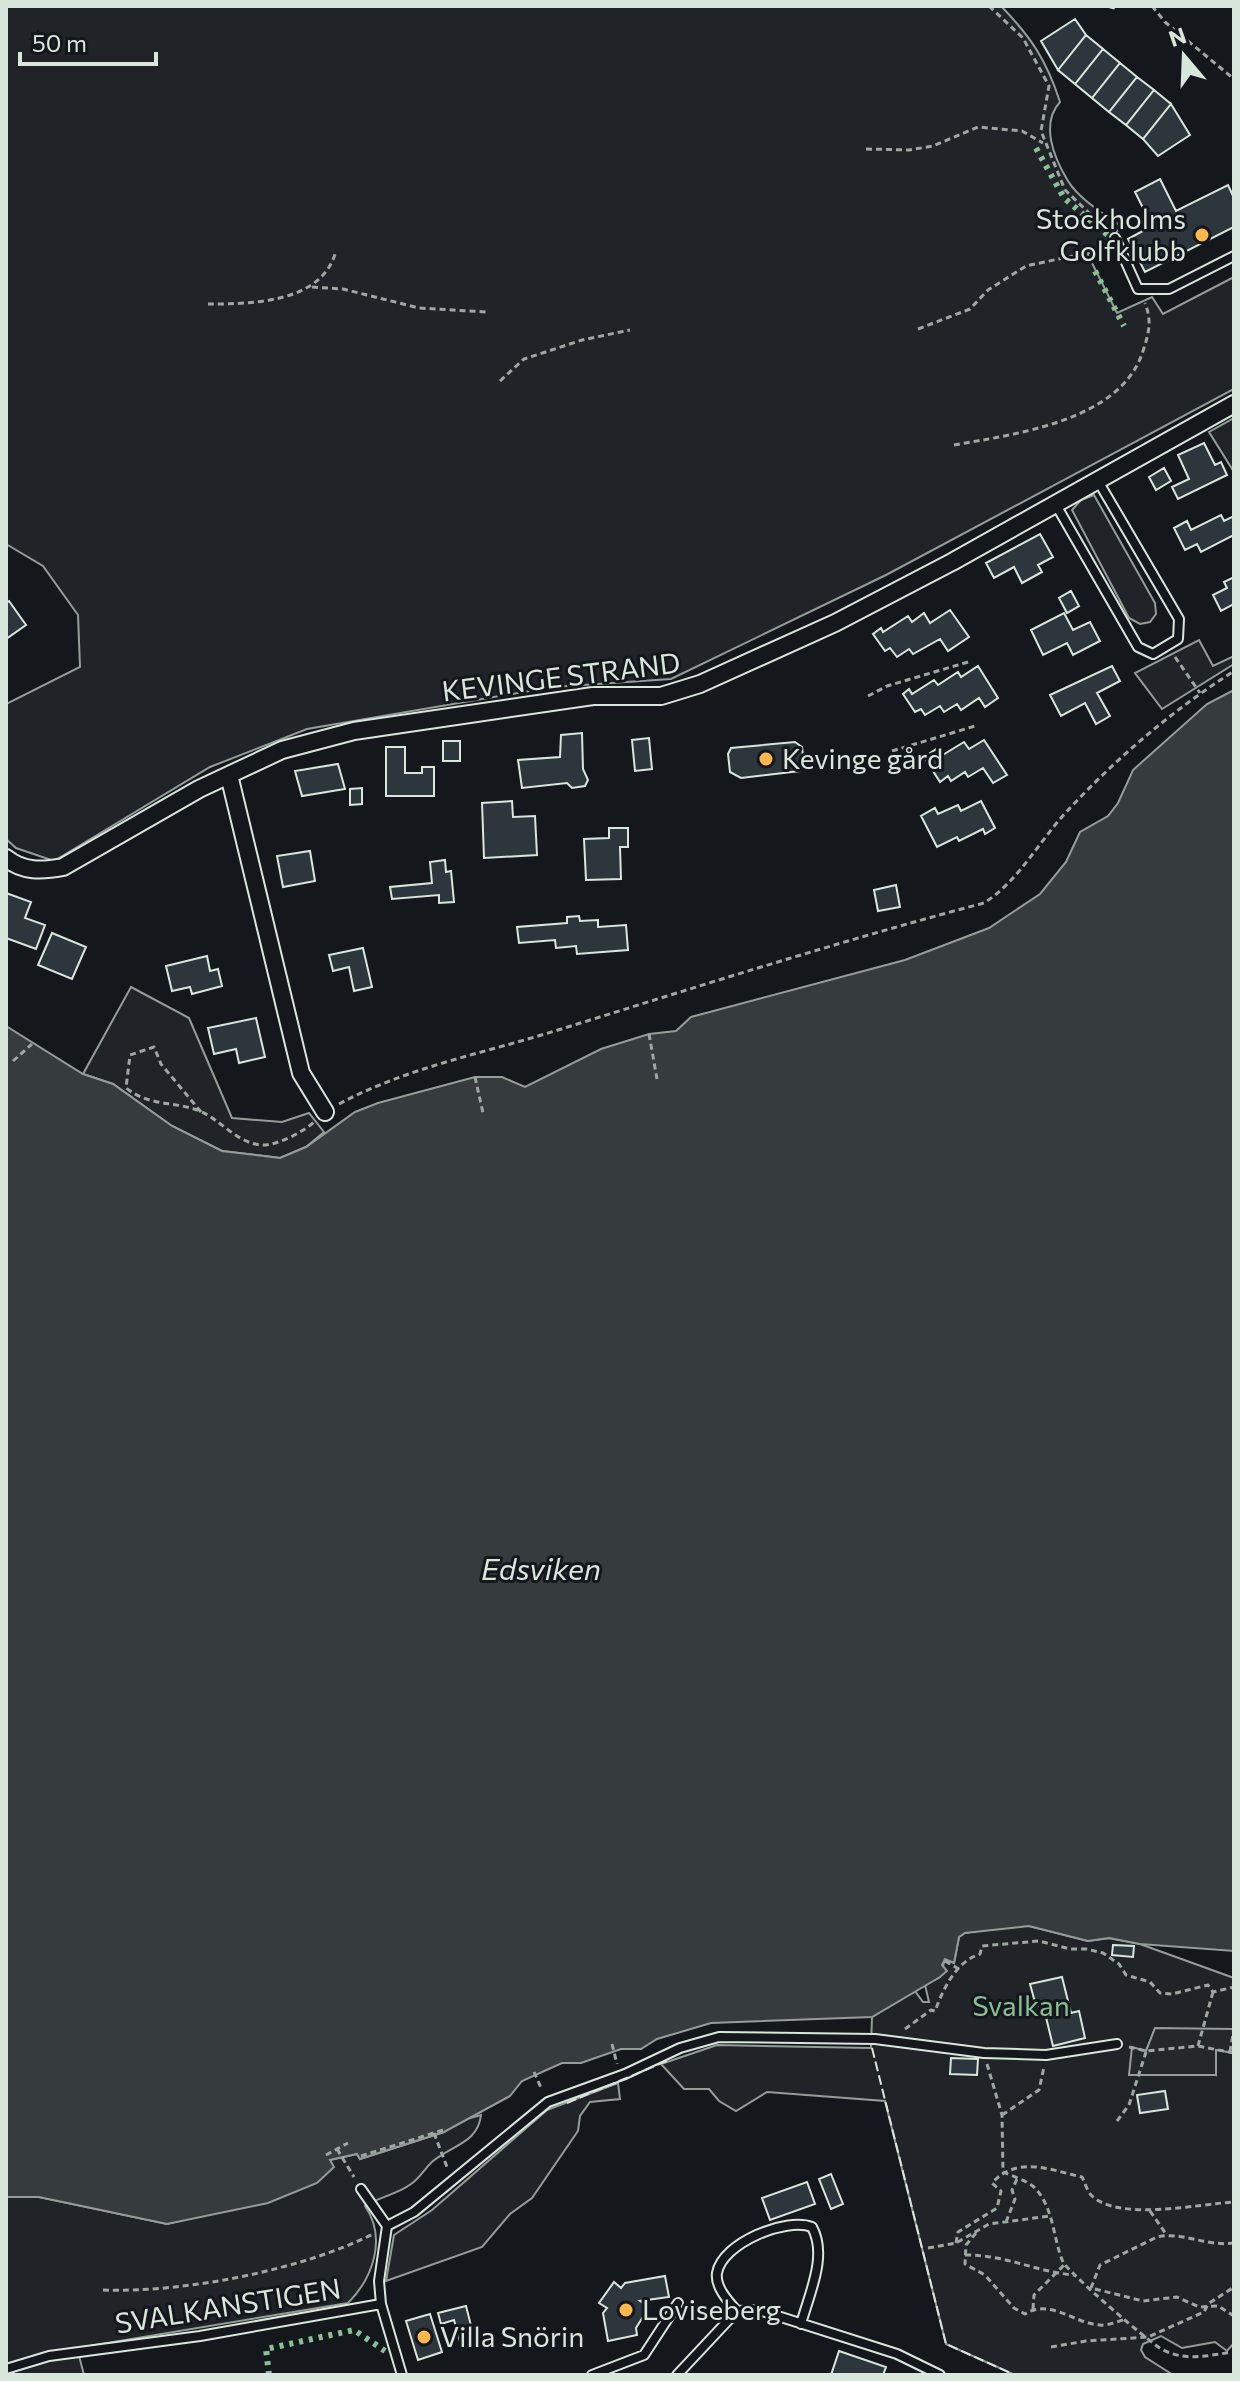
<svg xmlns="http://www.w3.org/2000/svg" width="1240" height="2381" font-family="Commissioner,sans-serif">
  <rect width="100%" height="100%" fill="#14181c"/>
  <path fill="#202428" stroke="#939e99" stroke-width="2" d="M 6,6 L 1001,6 C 1031,37 1047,61 1060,102 C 1040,124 1054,158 1068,181 C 1080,200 1103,213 1121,226 L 1109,243 L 1087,253 L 1117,313 L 1152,297 L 1163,314 L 1234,277 L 1234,389 L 886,575 L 671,679 L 553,687 L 307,729 L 210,767 L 54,861 L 16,848 L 6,839 L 6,704 L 80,667 L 78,615 L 43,566 L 6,544 Z
    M 1234,418 L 1234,472 L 1209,432 Z
    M 1094,495 L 1155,603 L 1156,614 L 1150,622 L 1140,624 L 1129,618 L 1072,510 L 1081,500 Z
    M 1199,640 L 1213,666 L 1234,656 L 1234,664 L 1162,709 L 1135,673 Z
    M 131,987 L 189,1018 L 232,1118 L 282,1122 L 309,1113 L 324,1132 L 306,1147 L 280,1158 L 222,1151 L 172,1126 L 113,1084 L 83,1074 Z
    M 1007,1926 L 1029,1926 L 1088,1941 L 1109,1938 L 1140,1944 L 1234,1978 L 1234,2029 L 1155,2029 L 1146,2051 L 1133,2048 L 1216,2075 L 1216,2049 L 1234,2053 L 1234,2343 L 1227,2351 L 1215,2342 L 1182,2348 L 1161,2336 L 1143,2344 L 1141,2350 L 1145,2357 L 1173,2375 L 1015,2375 L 946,2344 L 885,2101 L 767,2092 L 736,2111 L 719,2101 L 709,2089 L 684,2089 L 661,2064 L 717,2045 L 871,2048 L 872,2017 L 915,1991 L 923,2002 L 929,2002 L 925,1985 L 940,1977 L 945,1959 L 954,1963 L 959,1937 L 965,1933 Z
    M 618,2083 L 620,2099 L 590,2102 L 580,2116 L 578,2131 L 532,2198 L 510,2214 L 482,2247 L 386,2281 L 394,2235 L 432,2210 L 547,2110 Z
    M 481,2115 C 478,2143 452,2145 433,2161 C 425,2168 420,2178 411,2184 C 398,2194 379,2197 365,2206 C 387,2238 373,2278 348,2303 L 77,2348 L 84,2375 L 6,2375 L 6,2197 L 39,2197 L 167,2224 L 216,2212 L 329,2160 L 357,2154 L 360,2159 L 444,2132 L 459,2121 Z"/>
  <path fill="#24282b" stroke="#939e99" stroke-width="2" d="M 1155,2028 L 1234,2029 L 1234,2053 L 1216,2050 L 1216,2075 L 1129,2075 L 1132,2047 L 1146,2051 Z"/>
  <path fill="#363b3e" stroke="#939e99" stroke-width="2" d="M 1234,690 L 1234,1951 L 1140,1944 L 1109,1938 L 1088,1941 L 1029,1926 L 965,1933 L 959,1937 L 954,1963 L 945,1959 L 942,1965 L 947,1971 L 940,1977 L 872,2017 L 711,2023 L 657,2039 L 641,2049 L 621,2049 L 581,2063 L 562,2063 L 522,2081 L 510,2096 L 444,2132 L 360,2159 L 357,2154 L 330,2160 L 334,2167 L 317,2183 L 268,2203 L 167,2224 L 39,2197 L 6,2197 L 6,1026 L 83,1074 L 113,1084 L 172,1126 L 222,1151 L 280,1158 L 306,1147 L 355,1112 L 378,1103 L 475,1077 L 502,1077 L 525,1087 L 601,1049 L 649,1034 L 676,1031 L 691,1017 L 905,960 L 989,928 L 1040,894 L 1066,862 L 1080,832 L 1108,816 L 1118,803 L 1133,770 L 1207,704 Z"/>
  <path fill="#2c363c" stroke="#d8e6dc" stroke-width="2" d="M 1075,19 L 1086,35 L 1058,70 L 1041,41 Z
    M 1086,35 L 1103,49 L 1075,84 L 1058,70 Z
    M 1103,49 L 1120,63 L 1092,98 L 1075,84 Z
    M 1120,63 L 1137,77 L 1109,112 L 1092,98 Z
    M 1137,77 L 1154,90 L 1126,125 L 1109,112 Z
    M 1154,90 L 1171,104 L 1143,139 L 1126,125 Z
    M 1171,104 L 1190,135 L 1158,156 L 1143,139 Z
    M 1160,179 L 1176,211 L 1228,185 L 1234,198 L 1234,227 L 1145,272 L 1128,239 L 1152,226 L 1135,192 Z
    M 1204,443 L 1215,465 L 1221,462 L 1227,475 L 1178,499 L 1172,487 L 1189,479 L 1178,455 Z
    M 1164,468 L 1171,481 L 1156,490 L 1149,477 Z
    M 1221,515 L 1224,521 L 1234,516 L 1234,535 L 1201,552 L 1197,544 L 1185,550 L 1174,528 L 1187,521 L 1191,530 Z
    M 1040,534 L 1053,557 L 1038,565 L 1042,572 L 1022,583 L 1014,567 L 994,578 L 986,563 Z
    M 1234,577 L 1234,604 L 1221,611 L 1213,595 L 1227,588 L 1224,582 Z
    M 1071,591 L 1079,606 L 1067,613 L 1059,598 Z
    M 9,601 L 26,625 L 6,639 L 6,603 Z
    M 950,610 L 969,637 L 948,651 L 940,639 L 913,654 L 909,649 L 897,657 L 890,648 L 885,651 L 873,634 L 881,628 L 883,632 L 908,616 L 912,622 L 924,613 L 930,623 Z
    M 1064,613 L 1073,630 L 1090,622 L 1100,641 L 1073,655 L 1067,643 L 1043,655 L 1031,630 Z
    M 978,666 L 998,698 L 985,707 L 979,698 L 961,710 L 957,704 L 944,712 L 940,706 L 925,715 L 921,709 L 915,712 L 903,694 L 909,689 L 912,694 L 934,680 L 938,685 L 958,672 L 961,677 Z
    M 1112,666 L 1120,681 L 1097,693 L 1110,716 L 1096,724 L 1085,703 L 1061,716 L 1050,695 Z
    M 582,733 L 583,769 L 588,780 L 585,786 L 572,788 L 567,783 L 522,788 L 518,760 L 560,757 L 561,735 Z
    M 649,738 L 652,769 L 635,771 L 632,740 Z
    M 984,740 L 1007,775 L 993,783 L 983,768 L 968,777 L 965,772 L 951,781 L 948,776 L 940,782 L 924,757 L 936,749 L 941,756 L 964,742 L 969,749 Z
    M 443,741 L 460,741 L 460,761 L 443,761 Z
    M 795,742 L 802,747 L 804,764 L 800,771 L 741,778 L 730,772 L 728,754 L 731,748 Z
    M 386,747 L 405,747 L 405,773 L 422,773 L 422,767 L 434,767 L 434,796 L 386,796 Z
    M 338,764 L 345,789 L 302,796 L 295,771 Z
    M 362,788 L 362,804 L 350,805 L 350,789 Z
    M 512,801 L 513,817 L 535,816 L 537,855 L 484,858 L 482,803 Z
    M 981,801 L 995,828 L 985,834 L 983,829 L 959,841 L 957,837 L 937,847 L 921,816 L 935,808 L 938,814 L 958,805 L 961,811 Z
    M 609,828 L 628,828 L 628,847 L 620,847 L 621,879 L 586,880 L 584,839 L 609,838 Z
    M 310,851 L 315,881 L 283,887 L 277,856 Z
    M 445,860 L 446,872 L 451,871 L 454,902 L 439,903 L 439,895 L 392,899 L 390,887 L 432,883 L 430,862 Z
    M 896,885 L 900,907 L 878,911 L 874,890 Z
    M 6,893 L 31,902 L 25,918 L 45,925 L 36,949 L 6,938 Z
    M 579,916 L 580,921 L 598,920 L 598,927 L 626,925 L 628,950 L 577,954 L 576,946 L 556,948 L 555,940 L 519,943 L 517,927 L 567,923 L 567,917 Z
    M 52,933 L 86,947 L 72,979 L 38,965 Z
    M 363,948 L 372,987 L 354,991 L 349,967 L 333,971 L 329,955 Z
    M 207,956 L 210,971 L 218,969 L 222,986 L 192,994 L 190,987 L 172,991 L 166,966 Z
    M 256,1018 L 265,1057 L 239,1063 L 236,1049 L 214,1054 L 208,1028 Z
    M 1113,1945 L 1134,1946 L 1133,1957 L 1112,1955 Z
    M 1062,1977 L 1071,2013 L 1079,2011 L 1085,2038 L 1053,2046 L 1043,2005 L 1036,2006 L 1030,1984 Z
    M 951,2058 L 978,2059 L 977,2075 L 950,2074 Z
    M 1165,2091 L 1168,2109 L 1140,2113 L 1137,2095 Z
    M 831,2174 L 843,2204 L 831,2209 L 819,2179 Z
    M 807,2182 L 815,2204 L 770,2220 L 762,2198 Z
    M 665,2276 L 669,2297 L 640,2301 L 649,2307 L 636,2328 L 637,2335 L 608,2341 L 603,2313 L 607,2308 L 599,2303 L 614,2282 L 621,2288 L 625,2283 Z
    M 466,2306 L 476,2345 L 462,2349 L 454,2320 L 441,2324 L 438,2313 Z
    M 430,2314 L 442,2352 L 418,2360 L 406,2321 Z
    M 839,2351 L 886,2367 L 883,2375 L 831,2375 Z"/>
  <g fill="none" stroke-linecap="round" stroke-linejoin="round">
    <g stroke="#d8e6dc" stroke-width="12">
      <path id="service" d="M 1115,238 L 1138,289 L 1169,289 L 1234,256
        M 1056,505 L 1138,647 L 1153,654 L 1178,639 L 1179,619 L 1098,481
        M 361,2189 L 387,2226 L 379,2281 L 381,2304 L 402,2375
        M 387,2226 L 414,2212 L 548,2102 L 625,2074 L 680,2048 L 719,2037 L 875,2039 L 984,2053 L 1046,2055 L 1117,2044
        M 737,2311 C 728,2301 715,2287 717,2273 C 722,2243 786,2217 812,2227 C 828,2256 809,2294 801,2324
        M 6,2369 L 49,2356 L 200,2336 L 381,2304
        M 592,2375 L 644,2355 L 678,2303
        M 677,2375 L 737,2311 L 759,2310 L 897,2354 L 940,2375"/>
    </g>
    <g stroke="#d8e6dc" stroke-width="20">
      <path id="minor" d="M 229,775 L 301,1073 L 325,1112
        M 6,858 C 23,872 42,871 63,867 L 199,789 L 282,750 L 354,731 L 593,696 L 661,696 L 700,684 L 835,623 L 952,562 L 1234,404"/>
    </g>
    <path stroke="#9da8a2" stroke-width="3" stroke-dasharray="6 4" stroke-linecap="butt" d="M 989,6 L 1023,38 L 1049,86 L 1041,131 L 1065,190 L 1107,230
      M 1152,6 L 1165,22 L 1234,79
      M 866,149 L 909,150 L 933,146 L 978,127 L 1022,131 L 1043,143
      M 312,287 L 343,289 L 419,308 L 487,312
      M 208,304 C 253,304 322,303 336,251
      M 918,329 L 970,309 L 988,290 L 1026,266 L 1105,249
      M 500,381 L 524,359 L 582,340 L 630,330
      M 954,445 C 1016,434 1121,421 1143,351 C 1149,333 1152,321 1145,303
      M 1175,657 L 1200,693
      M 868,696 L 887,686 L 968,662
      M 892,751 L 975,726
      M 649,1034 L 657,1079
      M 13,1061 L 32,1044
      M 475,1077 L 483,1113
      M 339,1104 C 408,1067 485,1053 558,1030 C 700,986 840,941 984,903 C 1020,880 1040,839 1070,808 C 1119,756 1173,710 1234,671
      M 201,1112 L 161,1064 L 154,1047 L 130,1055 L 126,1088 C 152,1108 175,1100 202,1112 C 221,1121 240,1145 263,1145 C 278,1145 303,1132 314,1122
      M 945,1961 L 959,1969
      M 905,2029 L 931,2010 L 935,2011 C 943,1990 955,1962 980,1954 L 982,1946 L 1039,1941 L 1070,1949 L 1086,1949 L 1103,1953 L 1119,1964 L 1126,1975 L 1150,1982 L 1160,1993 L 1172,1994 L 1208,1985 L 1213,1992 L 1234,1987
      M 612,2044 L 617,2064
      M 1198,2046 L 1213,1992
      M 1129,2047 L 1146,2051 L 1198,2046 L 1234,2053
      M 1230,2052 L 1234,2028
      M 987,2064 L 1002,2115 L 1003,2172 C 1012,2176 1028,2181 1035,2188 C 1054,2208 1053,2239 1063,2262 C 1068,2272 1152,2345 1163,2350 C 1188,2362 1208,2355 1234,2352
      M 534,2072 L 542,2090
      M 1002,2115 L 1039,2090 L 1044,2067
      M 1117,2121 L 1129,2105 L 1146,2052
      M 434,2133 L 447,2167
      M 337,2149 L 354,2177
      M 326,2155 L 348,2143
      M 361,2156 L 443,2130
      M 1150,2211 L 1166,2234
      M 1006,2222 L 1015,2199 L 1012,2190 L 1017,2179
      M 976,2233 L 966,2245 L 965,2264 L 985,2275 L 1014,2308 L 1025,2314 C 1050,2298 1075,2324 1100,2325 C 1108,2326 1119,2321 1126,2319
      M 956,2243 L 958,2232 L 997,2208 L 1001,2191 L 992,2183 C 1018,2155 1050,2170 1082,2177 C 1085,2182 1087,2191 1091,2195 C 1117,2222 1198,2204 1234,2202
      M 1234,2243 C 1206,2247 1182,2231 1157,2237 L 1100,2265 L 1091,2288 L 1143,2301 L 1177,2297 L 1199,2307 L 1218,2306 L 1234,2316
      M 928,2248 L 956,2243 L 989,2224 L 1050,2216
      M 965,2255 C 1008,2255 1032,2271 1074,2275
      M 103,2290 C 183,2293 302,2270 373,2234
      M 1033,2309 L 1034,2295 L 1064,2265
      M 1051,2347 L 1086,2341 L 1148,2337 L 1204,2312 L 1208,2304 L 1234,2287"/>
    <use href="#service" stroke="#14181c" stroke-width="8"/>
    <use href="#minor" stroke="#14181c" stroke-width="16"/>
    <path stroke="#8ac095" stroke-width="6" stroke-dasharray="4 6" stroke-linecap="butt" d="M 1036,148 L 1064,198 L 1110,237 L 1109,243 L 1087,252
      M 1095,271 L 1124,326
      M 269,2375 L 266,2349 L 354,2330 L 385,2351"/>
    <path stroke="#d8e6dc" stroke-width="2" stroke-dasharray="10 4" stroke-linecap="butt" d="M 1105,6 L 1116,9 L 1115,6
      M 872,2048 L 946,2344 L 1015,2375
      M 567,2103 L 669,2060"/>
  </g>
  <g fill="#ffb74d" stroke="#14181c" stroke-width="3">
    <circle cx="1202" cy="235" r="8"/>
    <circle cx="766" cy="759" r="8"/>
    <circle cx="626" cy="2310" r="8"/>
    <circle cx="424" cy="2337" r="8"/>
  </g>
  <g text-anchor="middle" stroke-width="6" stroke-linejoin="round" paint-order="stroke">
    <g font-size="28" fill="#d8e6dc" stroke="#14181c" text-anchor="start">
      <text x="1186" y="229" text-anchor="end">Stockholms<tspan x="1186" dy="32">Golfklubb</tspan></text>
      <text x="782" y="769">Kevinge gård</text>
      <text x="642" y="2320">Loviseberg</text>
      <text x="440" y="2347">Villa Snörin</text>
    </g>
    <g font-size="28" fill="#d8e6dc" stroke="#14181c">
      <text transform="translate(561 677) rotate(-7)" y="10">KEVINGE STRAND</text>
      <text transform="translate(228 2306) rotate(-9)" y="10">SVALKANSTIGEN</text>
    </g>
    <g font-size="28" fill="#8ac095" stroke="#14181c">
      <text x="1021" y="2016">Svalkan</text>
    </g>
    <g font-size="30" font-style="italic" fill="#d8e6dc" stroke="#14181c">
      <text x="541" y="1580">Edsviken</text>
    </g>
  </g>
  <rect width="1240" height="2381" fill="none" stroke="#d8e6dc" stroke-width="16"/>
  <g transform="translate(1184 56) rotate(341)" stroke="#14181c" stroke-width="6" paint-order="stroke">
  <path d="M0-6L14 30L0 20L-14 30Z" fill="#d8e6dc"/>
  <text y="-12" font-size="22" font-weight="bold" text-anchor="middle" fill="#d8e6dc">N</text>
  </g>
  <path d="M20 52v12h136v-12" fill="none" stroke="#d8e6dc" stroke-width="4"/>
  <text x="32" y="52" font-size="24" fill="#d8e6dc" stroke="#14181c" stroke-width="6" paint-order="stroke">50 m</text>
</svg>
